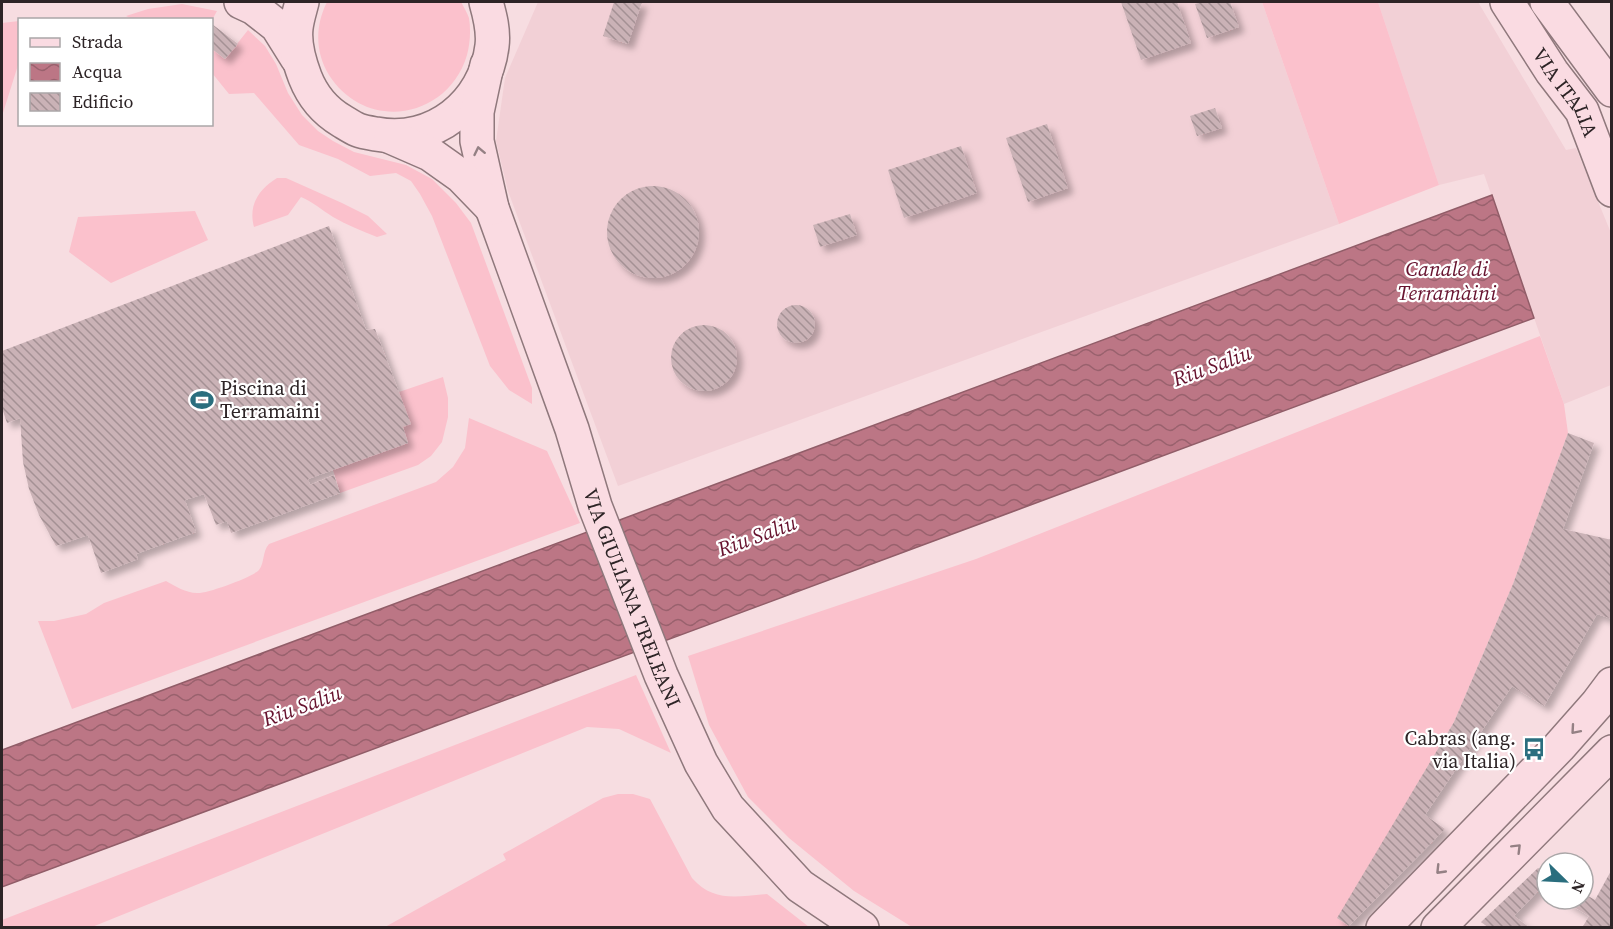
<svg xmlns="http://www.w3.org/2000/svg" width="1613" height="929" font-family="'Source Serif 4',serif">
  <defs>
    <pattern id="water-waves" width="16" height="10" patternUnits="userSpaceOnUse" patternTransform="scale(1.5)"><rect width="16" height="10" fill="#bc7685"/><path d="M0 5q4-4 8 0t8 0" fill="none" stroke="#99616d"/></pattern>
    <pattern id="building-back-hatch" width="6" height="6" patternUnits="userSpaceOnUse" patternTransform="scale(1.5)"><rect width="6" height="6" fill="#cab2b6"/><path d="M-1 5l2 2M0 0l6 6M5-1l2 2" fill="none" stroke="#a49194"/></pattern>
    <filter id="shadow"><feDropShadow dx="5.5" dy="5.5" stdDeviation="3" flood-color="#0004"/></filter>
  </defs>
  <rect width="100%" height="100%" fill="#f7dde1"/>
  <path fill="#f2d0d6" d="M 538,2 L 1262,2 L 1339,224 L 618,486 L 508,191 L 496,141 L 505,78 Z
    M 1378,2 L 1478,2 L 1566,150 L 1576,148 L 1611,233 L 1611,385 L 1564,404 L 1484,174 L 1439,185 Z"/>
  <path fill="#fbc1cc" d="M 327,2 L 461,2 C 464,7 467,13 469,18 C 471,30 470,44 467,55 C 448,119 366,133 329,75 C 315,52 315,26 327,2 Z
    M 1262,2 L 1378,2 L 1439,185 L 1339,224 Z
    M 182,4 L 217,11 L 212,20 L 134,20 L 126,16 L 148,9 Z
    M 19,21 L 19,62 L 2,116 L 2,23 Z
    M 248,30 L 265,46 L 276,64 L 288,93 L 302,115 L 318,131 L 333,141 L 354,152 L 406,165 L 432,179 L 456,203 L 471,223 L 532,388 L 532,404 L 509,390 L 490,366 L 432,216 L 420,194 L 411,181 L 396,173 L 370,176 L 338,159 L 299,145 L 254,93 L 229,94 L 212,73 L 212,49 L 225,59 Z
    M 277,178 L 286,178 L 342,203 L 368,216 L 387,234 L 377,237 C 362,231 347,225 333,217 C 322,210 313,202 301,197 L 288,215 L 254,227 C 248,205 259,189 277,178 Z
    M 195,211 L 208,240 L 111,283 L 69,252 L 78,217 Z
    M 1540,336 L 1564,404 L 1568,433 L 1513,584 L 1454,722 L 1338,918 L 1349,926 L 1347,927 L 912,927 L 854,891 L 789,838 L 748,797 L 709,725 L 688,656 L 976,559 Z
    M 443,377 L 448,398 L 448,417 L 442,442 L 431,456 L 418,465 L 340,493 L 333,470 L 408,443 L 403,427 L 399,392 Z
    M 469,418 L 547,451 L 580,523 L 72,709 L 38,621 L 54,621 L 86,614 L 104,603 L 166,581 C 175,586 186,593 197,593 C 206,594 253,577 259,570 C 265,562 262,552 269,544 L 436,482 L 453,467 L 465,448 Z
    M 636,675 L 671,753 L 619,729 L 587,727 L 92,927 L 2,927 L 2,920 Z
    M 618,794 L 633,794 L 650,799 L 692,878 C 714,903 738,896 767,894 L 809,927 L 385,927 L 506,860 L 503,854 L 603,798 Z"/>
  <path fill="url(#water-waves)" stroke="#915d68" stroke-width="1.5" d="M 1492,195 L 1534,318 L 2,887 L 2,750 Z"/>
  <path fill="url(#building-back-hatch)" filter="url(#shadow)" d="M 614,2 L 642,2 L 628,44 L 603,36 Z
    M 1121,2 L 1177,2 L 1191,43 L 1141,60 Z
    M 1202,2 L 1230,2 L 1239,27 L 1207,38 L 1195,4 Z
    M 212,24 L 238,44 L 225,59 L 212,49 Z
    M 1215,108 L 1222,128 L 1197,136 L 1190,116 Z
    M 1047,124 L 1068,188 L 1028,202 L 1006,138 Z
    M 961,146 L 977,193 L 904,218 L 888,170 Z
    M607 232a46 46 0 1 1 92 0a46 46 0 1 1-92 0Z
    M 850,214 L 857,235 L 820,247 L 813,225 Z
    M 329,226 L 366,330 L 375,329 L 411,424 L 403,427 L 408,443 L 308,479 L 310,485 L 334,475 L 340,493 L 231,533 L 227,521 L 216,525 L 204,494 L 185,500 L 196,532 L 136,554 L 138,559 L 101,573 L 88,535 L 56,546 L 39,515 L 29,489 L 23,462 L 20,418 L 7,423 L 2,408 L 2,351 Z
    M777 324a19 19 0 1 1 38 0a19 19 0 1 1-38 0Z
    M671 358a33 33 0 1 1 66 0a33 33 0 1 1-66 0Z
    M 1568,433 L 1594,443 L 1563,529 L 1612,540 L 1612,619 L 1597,614 L 1544,706 L 1512,686 L 1425,815 L 1445,829 L 1349,926 L 1337,918 L 1454,722 L 1513,584 Z
    M 1538,868 L 1547,873 L 1547,891 L 1541,888 L 1514,916 L 1530,928 L 1489,928 L 1481,922 Z
    M 1612,869 L 1612,928 L 1582,928 L 1589,916 L 1561,899 L 1583,899 L 1583,893 L 1595,900 Z"/>
  <g fill="none" stroke-linecap="round" stroke-linejoin="round">
    <g stroke="#8f787c" stroke-width="36">
      <g id="secondary">
        <path d="M 241,2 L 254,8 L 277,26 L 297,58"/>
        <path d="M 302,2 C 300,10 297,19 296,28 C 294,45 299,61 305,77 C 312,95 325,111 342,121 C 347,124 353,128 358,130 C 363,132 370,133 376,134 C 433,145 485,104 492,46 C 494,31 490,16 486,2"/>
        <path id="s1" d="M 1507,2 L 1552,72 L 1582,111 L 1612,190"/>
        <path d="M 1547,2 L 1612,90"/>
        <path id="s2" d="M 487,65 L 477,112 L 477,141 L 492,208 L 572,429 L 595,506 L 661,675 L 701,763 L 728,808 L 800,886 L 862,928"/>
        <path d="M 391,137 L 430,154 L 461,176 L 492,208"/>
        <path d="M 1383,928 L 1559,747 L 1597,704 L 1612,684"/>
        <path d="M 1438,928 L 1612,752"/>
      </g>
    </g>
    <use href="#secondary" stroke="#fadbe2" stroke-width="33"/>
  </g>
  <defs><path id="oneway-chevron" d="M-2-3.5L2.5 0L-2 3.5" fill="none" stroke-width="1.6" stroke-linecap="round" stroke-linejoin="round" transform="scale(1.5)"/></defs>
  <g stroke="#948084">
    <use href="#oneway-chevron" transform="translate(479 151) rotate(-102)"/>
    <use href="#oneway-chevron" transform="translate(1575 730) rotate(131)"/>
    <use href="#oneway-chevron" transform="translate(1517 848) rotate(-45)"/>
    <use href="#oneway-chevron" transform="translate(1440 870) rotate(134)"/>
  </g>
  <defs>
    <g id="stadium-bare" transform="scale(1.8)"><path d="M0-5a6.5 5 0 1 0 0 10a6.5 5 0 1 0 0-10ZM-3.5-1.8h7v3.6h-7Z" fill="#2a6e7e" stroke="#fff" stroke-width="2.5" paint-order="stroke"/></g>
    <g id="bus-bare" transform="scale(1.8)"><path d="M-5-6H5V4H4V6H2V4H-2V6H-4V4H-5ZM-3.5-4V0h7V-4ZM-3.5 1.2v1.5H-2V1.2ZM2 1.2v1.5H3.5V1.2Z" fill="#2a6e7e" stroke="#fff" stroke-width="2.5" paint-order="stroke"/></g>
  </defs>
  <g fill-rule="evenodd">
    <use href="#stadium-bare" x="202" y="400"/>
    <use href="#bus-bare" x="1534" y="749"/>
  </g>
  <g text-anchor="middle" stroke-width="4.5" stroke-linejoin="round" paint-order="stroke">
    <g font-size="20" fill="#2d2426" stroke="#fff">
      <text dy="7" stroke="none"><textPath href="#s1" startOffset="108">VIA ITALIA</textPath></text>
      <text dy="7" stroke="none"><textPath href="#s2" startOffset="560">VIA GIULIANA TRELEANI</textPath></text>
    </g>
    <g font-size="20" fill="#2d2426" stroke="#fff" text-anchor="start">
      <text x="220" y="395">Piscina di<tspan x="220" dy="23">Terramaini</tspan></text>
      <text x="1516" y="745" text-anchor="end">Cabras (ang.<tspan x="1516" dy="23">via Italia)</tspan></text>
    </g>
    <g font-size="21" font-style="italic" fill="#67132f" stroke="#fff">
      <text x="1447" y="276">Canale di<tspan x="1447" dy="24">Terramàini</tspan></text>
      <text transform="translate(1212 366) rotate(-20)" y="7">Riu Saliu</text>
      <text transform="translate(757 536) rotate(-20)" y="7">Riu Saliu</text>
      <text transform="translate(302 706) rotate(-20)" y="7">Riu Saliu</text>
    </g>
  </g>
  <rect width="1613" height="929" fill="none" stroke="#2d2426" stroke-width="6"/>
  <rect x="18" y="18" width="195" height="108" fill="#ffffff" stroke="#aba7a8" stroke-width="1.5"/>
  <rect x="30" y="38" width="30" height="9" fill="#fadbe2" stroke="#aba7a8" stroke-width="1.5"/>
  <text x="72" y="48" font-size="18" fill="#2d2426">Strada</text>
  <rect x="30" y="63" width="30" height="18" fill="url(#water-waves)" stroke="#aba7a8" stroke-width="1.5"/>
  <text x="72" y="78" font-size="18" fill="#2d2426">Acqua</text>
  <rect x="30" y="93" width="30" height="18" fill="url(#building-back-hatch)" stroke="#aba7a8" stroke-width="1.5"/>
  <text x="72" y="108" font-size="18" fill="#2d2426">Edificio</text>
  <g transform="translate(1565 881) rotate(114)"><circle r="28" fill="#ffffff" stroke="#aba7a8" stroke-width="1.5"/>
  <path d="M0-4.5L10 22L0 15L-10 22Z" fill="#2a6e7e"/>
  <text y="-9" font-size="16" font-weight="bold" text-anchor="middle" fill="#2d2426">N</text>
  </g>
</svg>
